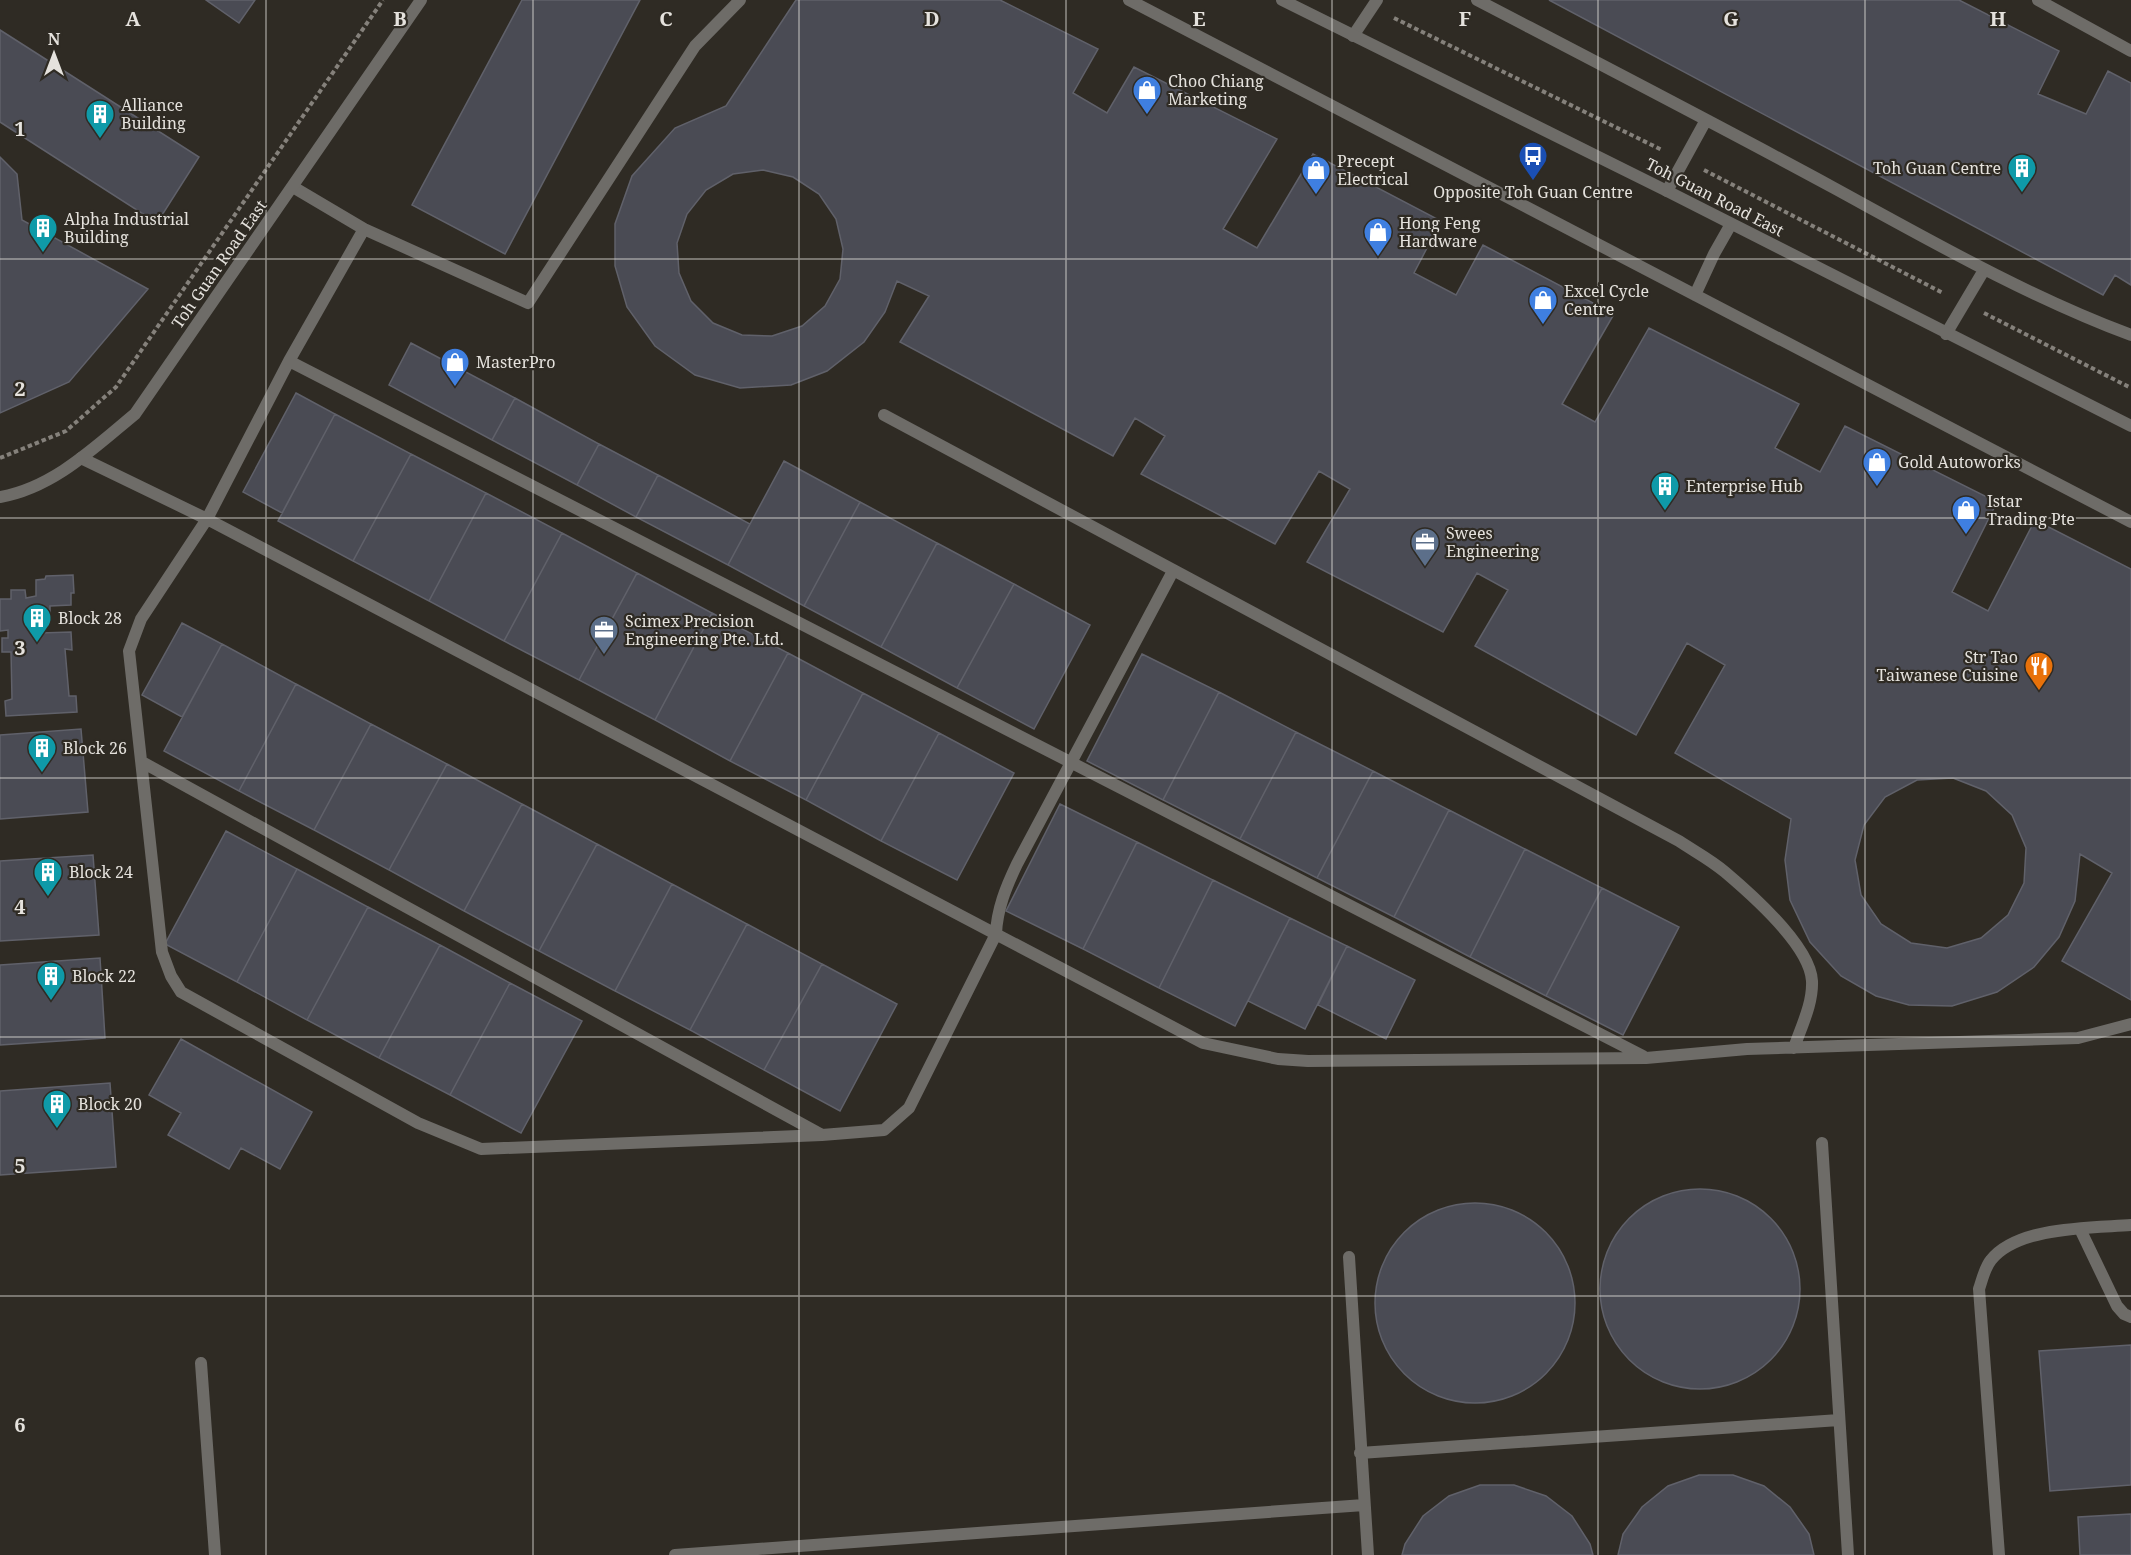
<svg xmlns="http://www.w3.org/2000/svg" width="2131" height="1555" font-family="'Noto Serif',serif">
  <rect width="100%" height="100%" fill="#2f2b24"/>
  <path fill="#4a4b54" stroke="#60616a" stroke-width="1.5" fill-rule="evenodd" d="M 206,0 L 255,0 L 239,23 Z
    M 522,0 L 640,0 L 505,254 L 412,205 Z
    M 796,0 L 1000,0 L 1098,49 L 1073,93 L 1107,113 L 1134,67 L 1277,139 L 1223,229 L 1257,248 L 1313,154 L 1441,221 L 1414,273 L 1456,295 L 1483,245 L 1614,314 L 1562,404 L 1595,422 L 1649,328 L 1799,404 L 1775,448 L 1820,472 L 1845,426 L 1997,502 L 1952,592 L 1988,611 L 2035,520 L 2131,569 L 2131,1000 L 2062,961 L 2112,873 L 2080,854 L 2075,901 L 2059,937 L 2034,967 L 1997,992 L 1952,1006 L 1909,1005 L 1876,996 L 1841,976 L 1810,942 L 1790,900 L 1785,860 L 1791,819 L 1675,753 L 1725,665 L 1687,643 L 1636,735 L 1475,646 L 1508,590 L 1477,573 L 1443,632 L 1307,562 L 1350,489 L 1319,471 L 1275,544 L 1141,474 L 1165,436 L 1135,418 L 1113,456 L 900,342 L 929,296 L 897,281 L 885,312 L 864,342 L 827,371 L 791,385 L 740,388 L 695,375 L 655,346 L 627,307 L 615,266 L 615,224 L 632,176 L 675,128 L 726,106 ZM 763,170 L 793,177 L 819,194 L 836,219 L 843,249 L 840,279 L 825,306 L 802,326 L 772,336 L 742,335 L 713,323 L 691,301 L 679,273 L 677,243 L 687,214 L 706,190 L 733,174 ZM 1953,778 L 1986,791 L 2012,815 L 2026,848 L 2024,883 L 2008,915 L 1981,938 L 1947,948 L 1911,943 L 1881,924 L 1861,895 L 1855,860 L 1864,825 L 1885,797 L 1917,780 Z
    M 1549,0 L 1959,0 L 2059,51 L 2038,94 L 2086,114 L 2108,71 L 2131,83 L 2131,285 L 2115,275 L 2103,295 Z
    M 0,30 L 199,157 L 157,223 L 0,122 Z
    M 0,157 L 17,174 L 22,220 L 148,289 L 69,382 L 0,413 Z
    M 411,343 L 515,398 L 492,440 L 389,385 Z
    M 296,393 L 335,414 L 282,513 L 243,492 Z
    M 515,398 L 599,444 L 577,485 L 492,440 Z
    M 335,414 L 411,454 L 353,561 L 278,521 Z
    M 599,444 L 658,475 L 636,517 L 577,485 Z
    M 411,454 L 486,493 L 429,601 L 353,561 Z
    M 784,461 L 860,502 L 804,606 L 728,565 Z
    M 658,475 L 750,524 L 728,565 L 636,517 Z
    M 486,493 L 562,533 L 504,641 L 429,601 Z
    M 860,502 L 937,543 L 881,647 L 804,606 Z
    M 562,533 L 637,573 L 579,680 L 504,641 Z
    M 937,543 L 1014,584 L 957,688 L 881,647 Z
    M 637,573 L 712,613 L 655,720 L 579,680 Z
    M 73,575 L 74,593 L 71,593 L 71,605 L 50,606 L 50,618 L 39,618 L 40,633 L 71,632 L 72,650 L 65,649 L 69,696 L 76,696 L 77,712 L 6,716 L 5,701 L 12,699 L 11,652 L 2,652 L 2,638 L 8,638 L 8,630 L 0,631 L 0,599 L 11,599 L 11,590 L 25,590 L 26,598 L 36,596 L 36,580 L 45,579 L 46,576 Z
    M 1014,584 L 1090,625 L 1034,729 L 957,688 Z
    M 712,613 L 788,653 L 730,761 L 655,720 Z
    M 182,623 L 222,644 L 182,717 L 142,695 Z
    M 222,644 L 296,684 L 239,791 L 164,751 Z
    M 788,653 L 863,693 L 806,800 L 730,761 Z
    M 1142,654 L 1219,692 L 1163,800 L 1087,761 Z
    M 296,684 L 371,724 L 314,830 L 239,791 Z
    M 1219,692 L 1296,732 L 1240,839 L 1163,800 Z
    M 863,693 L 939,733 L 881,841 L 806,800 Z
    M 371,724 L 447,764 L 389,870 L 314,830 Z
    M 81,729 L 88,812 L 0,819 L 0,735 Z
    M 1296,732 L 1373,771 L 1317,878 L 1240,839 Z
    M 939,733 L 1014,773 L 957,880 L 881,841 Z
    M 447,764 L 522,804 L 464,911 L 389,870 Z
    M 1373,771 L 1449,810 L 1394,917 L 1317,878 Z
    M 522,804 L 597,844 L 539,951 L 464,911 Z
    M 1060,804 L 1137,842 L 1083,949 L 1006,911 Z
    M 1449,810 L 1525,849 L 1470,957 L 1394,917 Z
    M 226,831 L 297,869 L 237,982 L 165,944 Z
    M 1137,842 L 1213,880 L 1159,988 L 1083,949 Z
    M 597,844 L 672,884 L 615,991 L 539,951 Z
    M 1525,849 L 1602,888 L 1546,996 L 1470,957 Z
    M 93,855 L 99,935 L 0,941 L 0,861 Z
    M 297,869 L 368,907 L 307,1020 L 237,982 Z
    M 1213,880 L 1290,918 L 1235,1026 L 1159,988 Z
    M 672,884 L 747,924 L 690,1030 L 615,991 Z
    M 1602,888 L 1679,927 L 1623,1035 L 1546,996 Z
    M 368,907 L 440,945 L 379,1058 L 307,1020 Z
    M 1290,918 L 1347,946 L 1305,1029 L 1248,1001 Z
    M 747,924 L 822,964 L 764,1070 L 690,1030 Z
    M 440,945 L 510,983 L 450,1095 L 379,1058 Z
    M 1347,946 L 1415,980 L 1386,1039 L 1318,1005 Z
    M 100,958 L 105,1038 L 0,1045 L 0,965 Z
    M 822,964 L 897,1004 L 840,1111 L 764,1070 Z
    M 510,983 L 582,1021 L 521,1133 L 450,1095 Z
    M 181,1039 L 312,1112 L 280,1169 L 241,1148 L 229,1169 L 168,1135 L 181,1113 L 149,1095 Z
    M 110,1083 L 116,1167 L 0,1175 L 0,1091 Z
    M1600 1289a100 100 0 1 1 200 0a100 100 0 1 1-200 0Z
    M1375 1303a100 100 0 1 1 200 0a100 100 0 1 1-200 0Z
    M 2131,1345 L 2131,1485 L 2050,1491 L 2039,1351 Z
    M 1699,1475 L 1733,1475 L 1764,1486 L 1790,1507 L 1809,1534 L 1814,1555 L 1618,1555 L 1623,1534 L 1642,1507 L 1668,1486 Z
    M 1480,1485 L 1514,1485 L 1546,1496 L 1572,1516 L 1590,1544 L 1593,1555 L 1402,1555 L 1405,1544 L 1423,1516 L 1449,1496 Z
    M 2131,1514 L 2131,1555 L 2080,1555 L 2078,1517 Z"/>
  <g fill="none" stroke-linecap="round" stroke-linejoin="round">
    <path stroke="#85817b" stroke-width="4" stroke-dasharray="4.5 3" stroke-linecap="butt" d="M 1394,18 L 1662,150
      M 1704,170 L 1943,293
      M 1984,313 L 2131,388
      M 0,458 L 66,431 L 116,387 L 383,0"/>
    <path stroke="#6e6c68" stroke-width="12" d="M 1129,0 L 2131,522
      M 1477,0 C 1596,62 1716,124 1834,188 C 1931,241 2027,296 2131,335
      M 2038,0 L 2131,51
      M 1353,36 L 1377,0
      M 293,187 L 364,229 L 528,303 L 695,46 L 740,0
      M 1667,191 L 1706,120
      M 364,229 L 289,361 L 207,519 L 141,619 L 129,651 L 162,952 L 171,976 L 181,992 L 418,1123 L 481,1149 L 822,1135 L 884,1130 L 909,1108 L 996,934 C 997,909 1006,887 1017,864 L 1173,571
      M 1695,295 L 1714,254 L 1731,224
      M 1946,334 L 1984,270
      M 289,361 L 1643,1056
      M 884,415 L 1679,841 C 1694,851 1711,860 1725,872 C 1751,894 1810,946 1812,981 C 1813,1004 1801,1027 1794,1048
      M 81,458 L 207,519 L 1203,1043 L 1278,1059 L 1308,1061 L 1646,1058 L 1747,1049 L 2078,1038 L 2131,1024
      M 142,762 L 822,1135
      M 1822,1143 L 1848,1555
      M 2080,1229 L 2117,1306 L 2124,1314 L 2131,1317
      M 1349,1257 L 1368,1555
      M 201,1363 L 215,1555
      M 1360,1453 L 1839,1420
      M 675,1555 L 1364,1505
      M 1999,1555 L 1979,1289 C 1982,1280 1985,1267 1991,1260 C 2018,1226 2092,1228 2131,1225"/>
    <path stroke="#6e6c68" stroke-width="12" d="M 1282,0 L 1667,191 L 2131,426
      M 0,497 C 53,488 95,447 135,414 L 421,0"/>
  </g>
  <path fill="none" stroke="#e5e2dd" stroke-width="1.5" stroke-opacity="0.55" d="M 266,0 L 266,1555M 533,0 L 533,1555M 799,0 L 799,1555M 1066,0 L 1066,1555M 1332,0 L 1332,1555M 1598,0 L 1598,1555M 1865,0 L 1865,1555M 0,259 L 2131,259M 0,518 L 2131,518M 0,778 L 2131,778M 0,1037 L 2131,1037M 0,1296 L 2131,1296"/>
  <defs>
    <g id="shop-pin" transform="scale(1.5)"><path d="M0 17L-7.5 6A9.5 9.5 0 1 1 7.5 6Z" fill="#3f7fe0" stroke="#2f2b24"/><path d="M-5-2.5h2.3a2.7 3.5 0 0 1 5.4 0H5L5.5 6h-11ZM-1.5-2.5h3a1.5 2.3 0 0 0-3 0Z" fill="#fff"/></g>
    <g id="building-pin" transform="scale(1.5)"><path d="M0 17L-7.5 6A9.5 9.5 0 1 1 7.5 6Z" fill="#0f9aa8" stroke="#2f2b24"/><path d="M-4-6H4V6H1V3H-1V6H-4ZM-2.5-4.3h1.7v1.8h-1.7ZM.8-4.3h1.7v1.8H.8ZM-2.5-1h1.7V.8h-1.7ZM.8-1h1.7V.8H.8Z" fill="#fff"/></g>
    <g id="bus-pin" transform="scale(1.5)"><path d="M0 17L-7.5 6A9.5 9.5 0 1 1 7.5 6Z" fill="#1a4fb4" stroke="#2f2b24"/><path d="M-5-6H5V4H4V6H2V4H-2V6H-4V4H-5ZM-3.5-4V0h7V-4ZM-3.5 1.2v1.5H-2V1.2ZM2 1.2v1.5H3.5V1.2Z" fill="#fff"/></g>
    <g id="office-pin" transform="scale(1.5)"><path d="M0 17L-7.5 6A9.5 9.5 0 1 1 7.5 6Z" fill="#5c6f8a" stroke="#2f2b24"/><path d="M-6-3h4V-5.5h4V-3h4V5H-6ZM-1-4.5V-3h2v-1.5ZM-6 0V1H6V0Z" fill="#fff"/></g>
    <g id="restaurant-pin" transform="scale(1.5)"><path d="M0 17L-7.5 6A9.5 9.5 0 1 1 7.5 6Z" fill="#e8710a" stroke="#2f2b24"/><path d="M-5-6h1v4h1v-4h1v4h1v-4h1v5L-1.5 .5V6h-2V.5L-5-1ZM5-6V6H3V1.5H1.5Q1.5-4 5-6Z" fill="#fff"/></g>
  </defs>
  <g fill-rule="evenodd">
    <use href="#shop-pin" x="1147" y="90"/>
    <use href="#building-pin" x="100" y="114"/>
    <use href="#bus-pin" x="1533" y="156"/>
    <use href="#building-pin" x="2022" y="168"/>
    <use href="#shop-pin" x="1316" y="170"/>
    <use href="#building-pin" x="43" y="228"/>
    <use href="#shop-pin" x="1378" y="232"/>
    <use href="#shop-pin" x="1543" y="300"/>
    <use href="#shop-pin" x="455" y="362"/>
    <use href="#shop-pin" x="1877" y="462"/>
    <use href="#building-pin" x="1665" y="486"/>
    <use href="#shop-pin" x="1966" y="510"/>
    <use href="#office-pin" x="1425" y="542"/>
    <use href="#building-pin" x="37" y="618"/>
    <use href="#office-pin" x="604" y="630"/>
    <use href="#restaurant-pin" x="2039" y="666"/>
    <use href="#building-pin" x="42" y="748"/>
    <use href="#building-pin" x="48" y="872"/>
    <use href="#building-pin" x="51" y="976"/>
    <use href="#building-pin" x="57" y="1104"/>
  </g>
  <g text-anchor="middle" stroke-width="4.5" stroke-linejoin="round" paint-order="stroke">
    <g font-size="16" fill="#e5e2dd" stroke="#2f2b24" text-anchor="start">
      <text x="1168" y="87">Choo Chiang<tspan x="1168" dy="18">Marketing</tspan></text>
      <text x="121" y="111">Alliance<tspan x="121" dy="18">Building</tspan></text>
      <text x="1337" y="167">Precept<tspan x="1337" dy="18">Electrical</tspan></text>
      <text x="2001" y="174" text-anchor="end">Toh Guan Centre</text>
      <text x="1533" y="198" text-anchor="middle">Opposite Toh Guan Centre</text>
      <text x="64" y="225">Alpha Industrial<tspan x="64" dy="18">Building</tspan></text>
      <text x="1399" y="229">Hong Feng<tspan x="1399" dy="18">Hardware</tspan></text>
      <text x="1564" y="297">Excel Cycle<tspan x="1564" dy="18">Centre</tspan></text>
      <text x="476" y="368">MasterPro</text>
      <text x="1898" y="468">Gold Autoworks</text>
      <text x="1686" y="492">Enterprise Hub</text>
      <text x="1987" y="507">Istar<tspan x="1987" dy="18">Trading Pte</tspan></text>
      <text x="1446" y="539">Swees<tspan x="1446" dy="18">Engineering</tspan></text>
      <text x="58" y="624">Block 28</text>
      <text x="625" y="627">Scimex Precision<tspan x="625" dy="18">Engineering Pte. Ltd.</tspan></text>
      <text x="2018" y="663" text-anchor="end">Str Tao<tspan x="2018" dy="18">Taiwanese Cuisine</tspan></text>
      <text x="63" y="754">Block 26</text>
      <text x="69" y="878">Block 24</text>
      <text x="72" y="982">Block 22</text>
      <text x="78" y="1110">Block 20</text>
    </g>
    <g font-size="16" fill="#e5e2dd" stroke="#2f2b24">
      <text transform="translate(1715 197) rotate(27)" y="6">Toh Guan Road East</text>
      <text transform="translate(219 264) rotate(-55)" y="6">Toh Guan Road East</text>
    </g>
  </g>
  <g font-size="20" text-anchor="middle" font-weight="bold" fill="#e5e2dd" stroke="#2f2b24" stroke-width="4.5" stroke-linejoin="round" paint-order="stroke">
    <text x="133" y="26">A</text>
    <text x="400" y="26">B</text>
    <text x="666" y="26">C</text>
    <text x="932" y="26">D</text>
    <text x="1199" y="26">E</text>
    <text x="1465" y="26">F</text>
    <text x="1731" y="26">G</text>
    <text x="1998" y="26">H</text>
    <text x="20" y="136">1</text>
    <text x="20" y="396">2</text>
    <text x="20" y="655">3</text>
    <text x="20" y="914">4</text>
    <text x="20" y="1173">5</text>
    <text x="20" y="1432">6</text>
  </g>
  <g transform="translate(54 54)" stroke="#2f2b24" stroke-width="4.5" paint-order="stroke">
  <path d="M0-4.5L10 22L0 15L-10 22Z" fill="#e5e2dd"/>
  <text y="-9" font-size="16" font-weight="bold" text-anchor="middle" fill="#e5e2dd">N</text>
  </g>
</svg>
